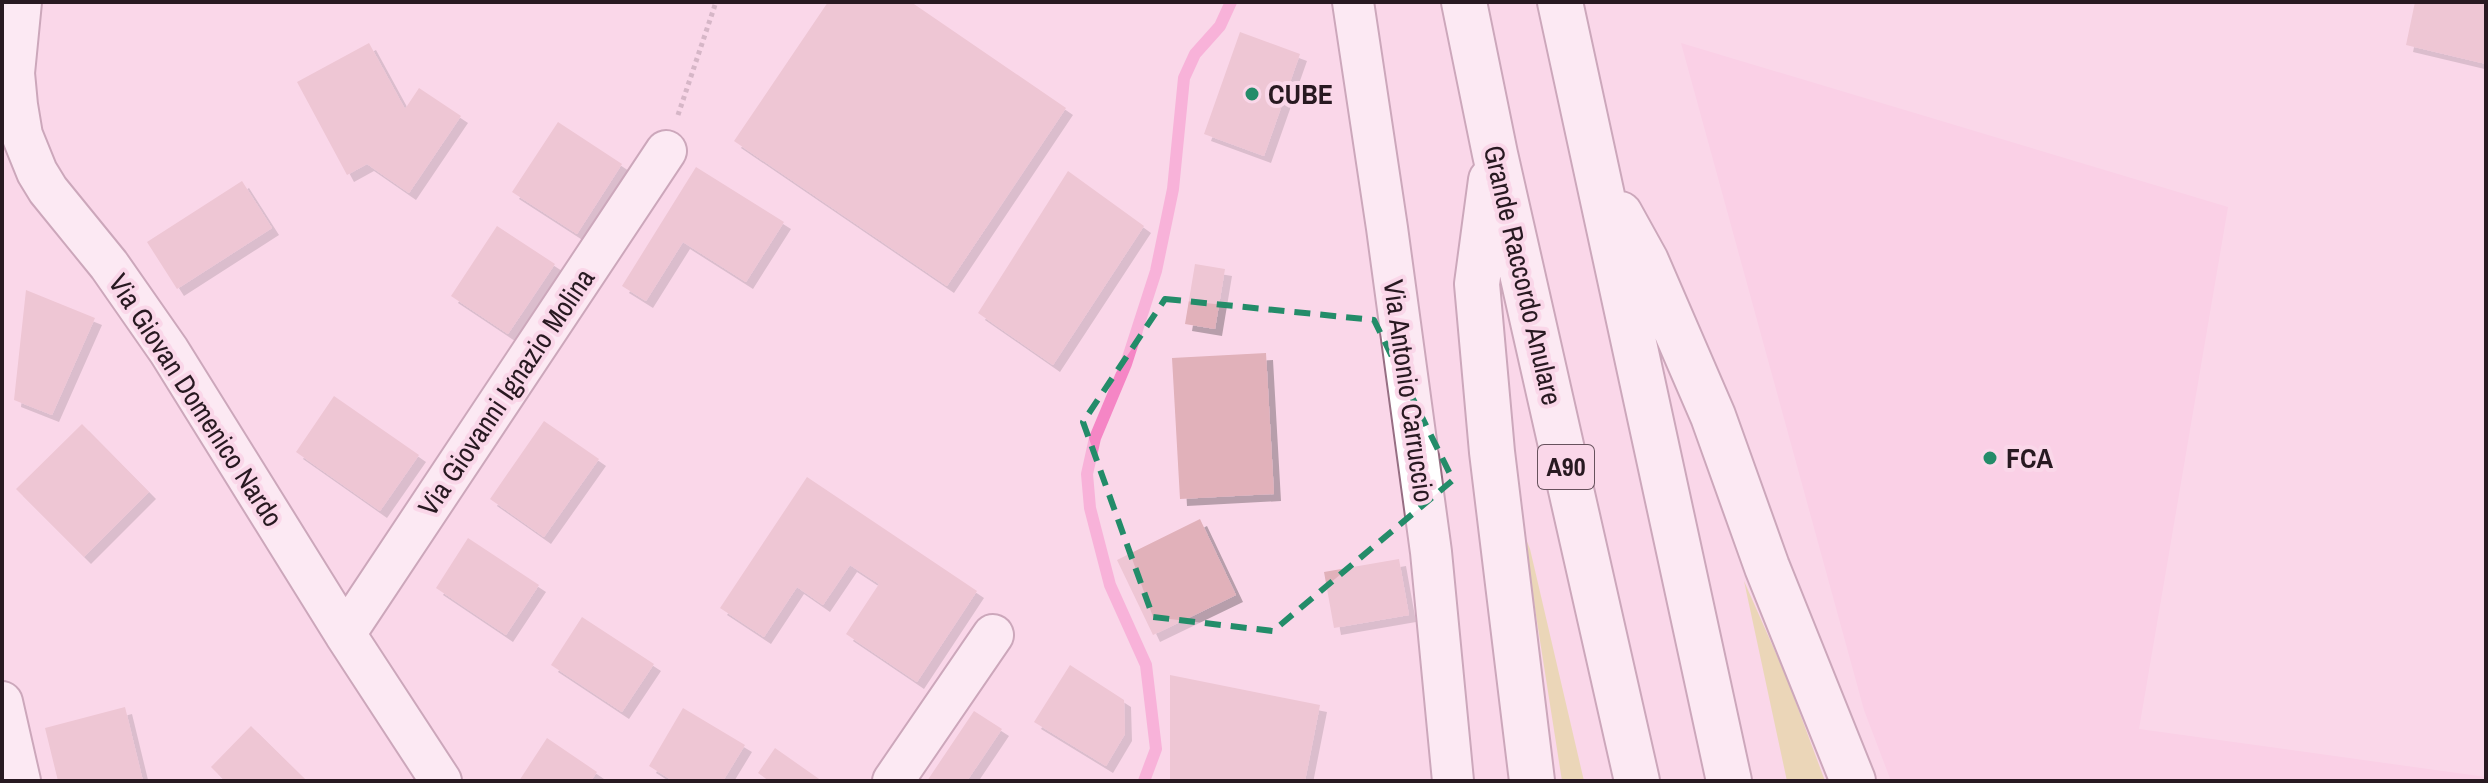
<svg xmlns="http://www.w3.org/2000/svg" width="2488" height="783" font-family="'Archivo Narrow',sans-serif">
  <defs>
    <filter id="shadow"><feDropShadow dx="7" dy="7" stdDeviation="0" flood-color="#0004"/></filter>
  </defs>
  <rect width="100%" height="100%" fill="#fad7e9"/>
  <path fill="#fbc7e2" d="M 1681,43 L 2228,207 L 2139,729 L 2486,777 L 2486,781 L 1891,781 L 1864,710 Z"/>
  <path fill="#d9d57d" d="M 1523,532 L 1530,549 L 1584,781 L 1562,781 Z
    M 1744,581 L 1786,676 L 1825,781 L 1787,781 Z"/>
  <g fill="none" stroke-linecap="round" stroke-linejoin="round">
    <path stroke="#f586c5" stroke-width="12" d="M 1144,781 L 1156,749 L 1146,665 L 1110,585 L 1090,508 L 1087,474 L 1095,438 L 1126,364 L 1156,271 L 1173,189 L 1184,78 L 1195,54 L 1220,26 L 1231,2"/>
  </g>
  <path fill="#e1b1ba" filter="url(#shadow)" d="M 828,2 L 911,2 L 1066,108 L 947,286 L 734,141 Z
    M 2415,2 L 2486,2 L 2486,64 L 2406,45 Z
    M 1240,32 L 1300,54 L 1264,156 L 1204,134 Z
    M 369,43 L 405,109 L 419,88 L 461,116 L 409,193 L 367,164 L 347,175 L 297,82 Z
    M 558,122 L 622,164 L 577,234 L 512,192 Z
    M 696,167 L 784,222 L 746,282 L 683,242 L 646,301 L 622,286 Z
    M 1068,171 L 1144,226 L 1053,365 L 978,313 Z
    M 242,181 L 272,228 L 177,289 L 147,242 Z
    M 497,226 L 555,264 L 508,334 L 451,296 Z
    M 1195,264 L 1225,269 L 1215,329 L 1185,324 Z
    M 26,290 L 95,318 L 52,415 L 14,400 Z
    M 1266,353 L 1274,494 L 1180,499 L 1172,358 Z
    M 334,396 L 419,455 L 380,511 L 296,452 Z
    M 544,421 L 599,459 L 544,537 L 490,499 Z
    M 82,424 L 149,492 L 84,557 L 16,489 Z
    M 807,477 L 977,591 L 917,682 L 846,634 L 879,584 L 850,565 L 823,605 L 797,587 L 764,637 L 720,608 Z
    M 1200,519 L 1236,595 L 1153,635 L 1117,560 Z
    M 468,538 L 539,585 L 506,635 L 436,588 Z
    M 1399,559 L 1409,615 L 1334,628 L 1324,572 Z
    M 582,617 L 654,664 L 622,712 L 551,665 Z
    M 1070,665 L 1124,700 L 1125,734 L 1106,766 L 1034,722 Z
    M 1170,675 L 1320,705 L 1305,781 L 1170,781 Z
    M 125,707 L 143,781 L 58,781 L 45,728 Z
    M 683,708 L 745,745 L 723,781 L 673,781 L 649,766 Z
    M 974,711 L 1002,729 L 967,781 L 927,781 Z
    M 251,726 L 307,781 L 225,781 L 211,767 Z
    M 547,738 L 597,772 L 591,781 L 519,781 Z
    M 775,748 L 822,781 L 769,781 L 758,773 Z"/>
  <g fill="none" stroke-linecap="round" stroke-linejoin="round">
    <g stroke="#966e83" stroke-width="44">
      <path id="street" d="M 21,2 L 14,73 L 17,105 L 22,135 L 37,172 L 48,190 L 109,265 L 169,351 L 345,634 L 441,781
        M 1353,2 L 1387,228 L 1431,552 L 1453,781
        M 345,634 L 666,151
        M 2,702 L 20,781
        M 893,781 L 993,635"/>
    </g>
    <g stroke="#966e83" stroke-width="48">
      <path id="highway" d="M 1464,2 L 1495,154 L 1637,781
        M 1560,2 L 1729,781
        M 1491,180 L 1477,284 L 1492,452 L 1532,781
        M 1620,214 L 1646,261 L 1713,416 L 1767,567 L 1853,781"/>
    </g>
    <path stroke="#ab8f9e" stroke-width="5" stroke-dasharray="4 4" stroke-linecap="butt" d="M 678,115 L 716,2"/>
    <use href="#street" stroke="#fff" stroke-width="40"/>
    <use href="#highway" stroke="#fff" stroke-width="44"/>
  </g>
  <path d="M0 0H2488V783H0ZM 1165,299 L 1374,320 L 1453,480 L 1273,631 L 1153,617 L 1083,422 Z" fill="#fad7e9" fill-opacity=".55" fill-rule="evenodd"/>
  <path fill="none" stroke="#238c69" stroke-width="6" stroke-dasharray="16 10" stroke-linejoin="round" d="M 1165,299 L 1374,320 L 1453,480 L 1273,631 L 1153,617 L 1083,422 Z"/>
  <g fill="#238c69" stroke="#fad7e9" stroke-width="3">
    <circle cx="1252" cy="94" r="8"/>
    <circle cx="1990" cy="458" r="8"/>
  </g>
  <g text-anchor="middle" stroke-width="8" stroke-linejoin="round" paint-order="stroke">
    <rect fill="#fad7e9" stroke="#67525d" stroke-width="2" x="1538" y="445" width="56" height="44" rx="6"/>
    <g font-size="26" font-weight="bold" fill="#281921">
      <text x="1566" y="476">A90</text>
    </g>
    <g font-size="28" font-weight="bold" fill="#281921" stroke="#fad7e9" text-anchor="start">
      <text x="1268" y="104">CUBE</text>
      <text x="2006" y="468">FCA</text>
    </g>
    <g font-size="28" fill="#281921" stroke="#fad7e9">
      <text transform="translate(1523 275) rotate(77)" y="10">Grande Raccordo Anulare</text>
      <text transform="translate(1409 391) rotate(82)" y="10">Via Antonio Carruccio</text>
      <text transform="translate(506 392) rotate(-56)" y="10">Via Giovanni Ignazio Molina</text>
      <text transform="translate(196 400) rotate(57)" y="10">Via Giovan Domenico Nardo</text>
    </g>
  </g>
  <rect width="2488" height="783" fill="none" stroke="#281921" stroke-width="8"/>
</svg>
